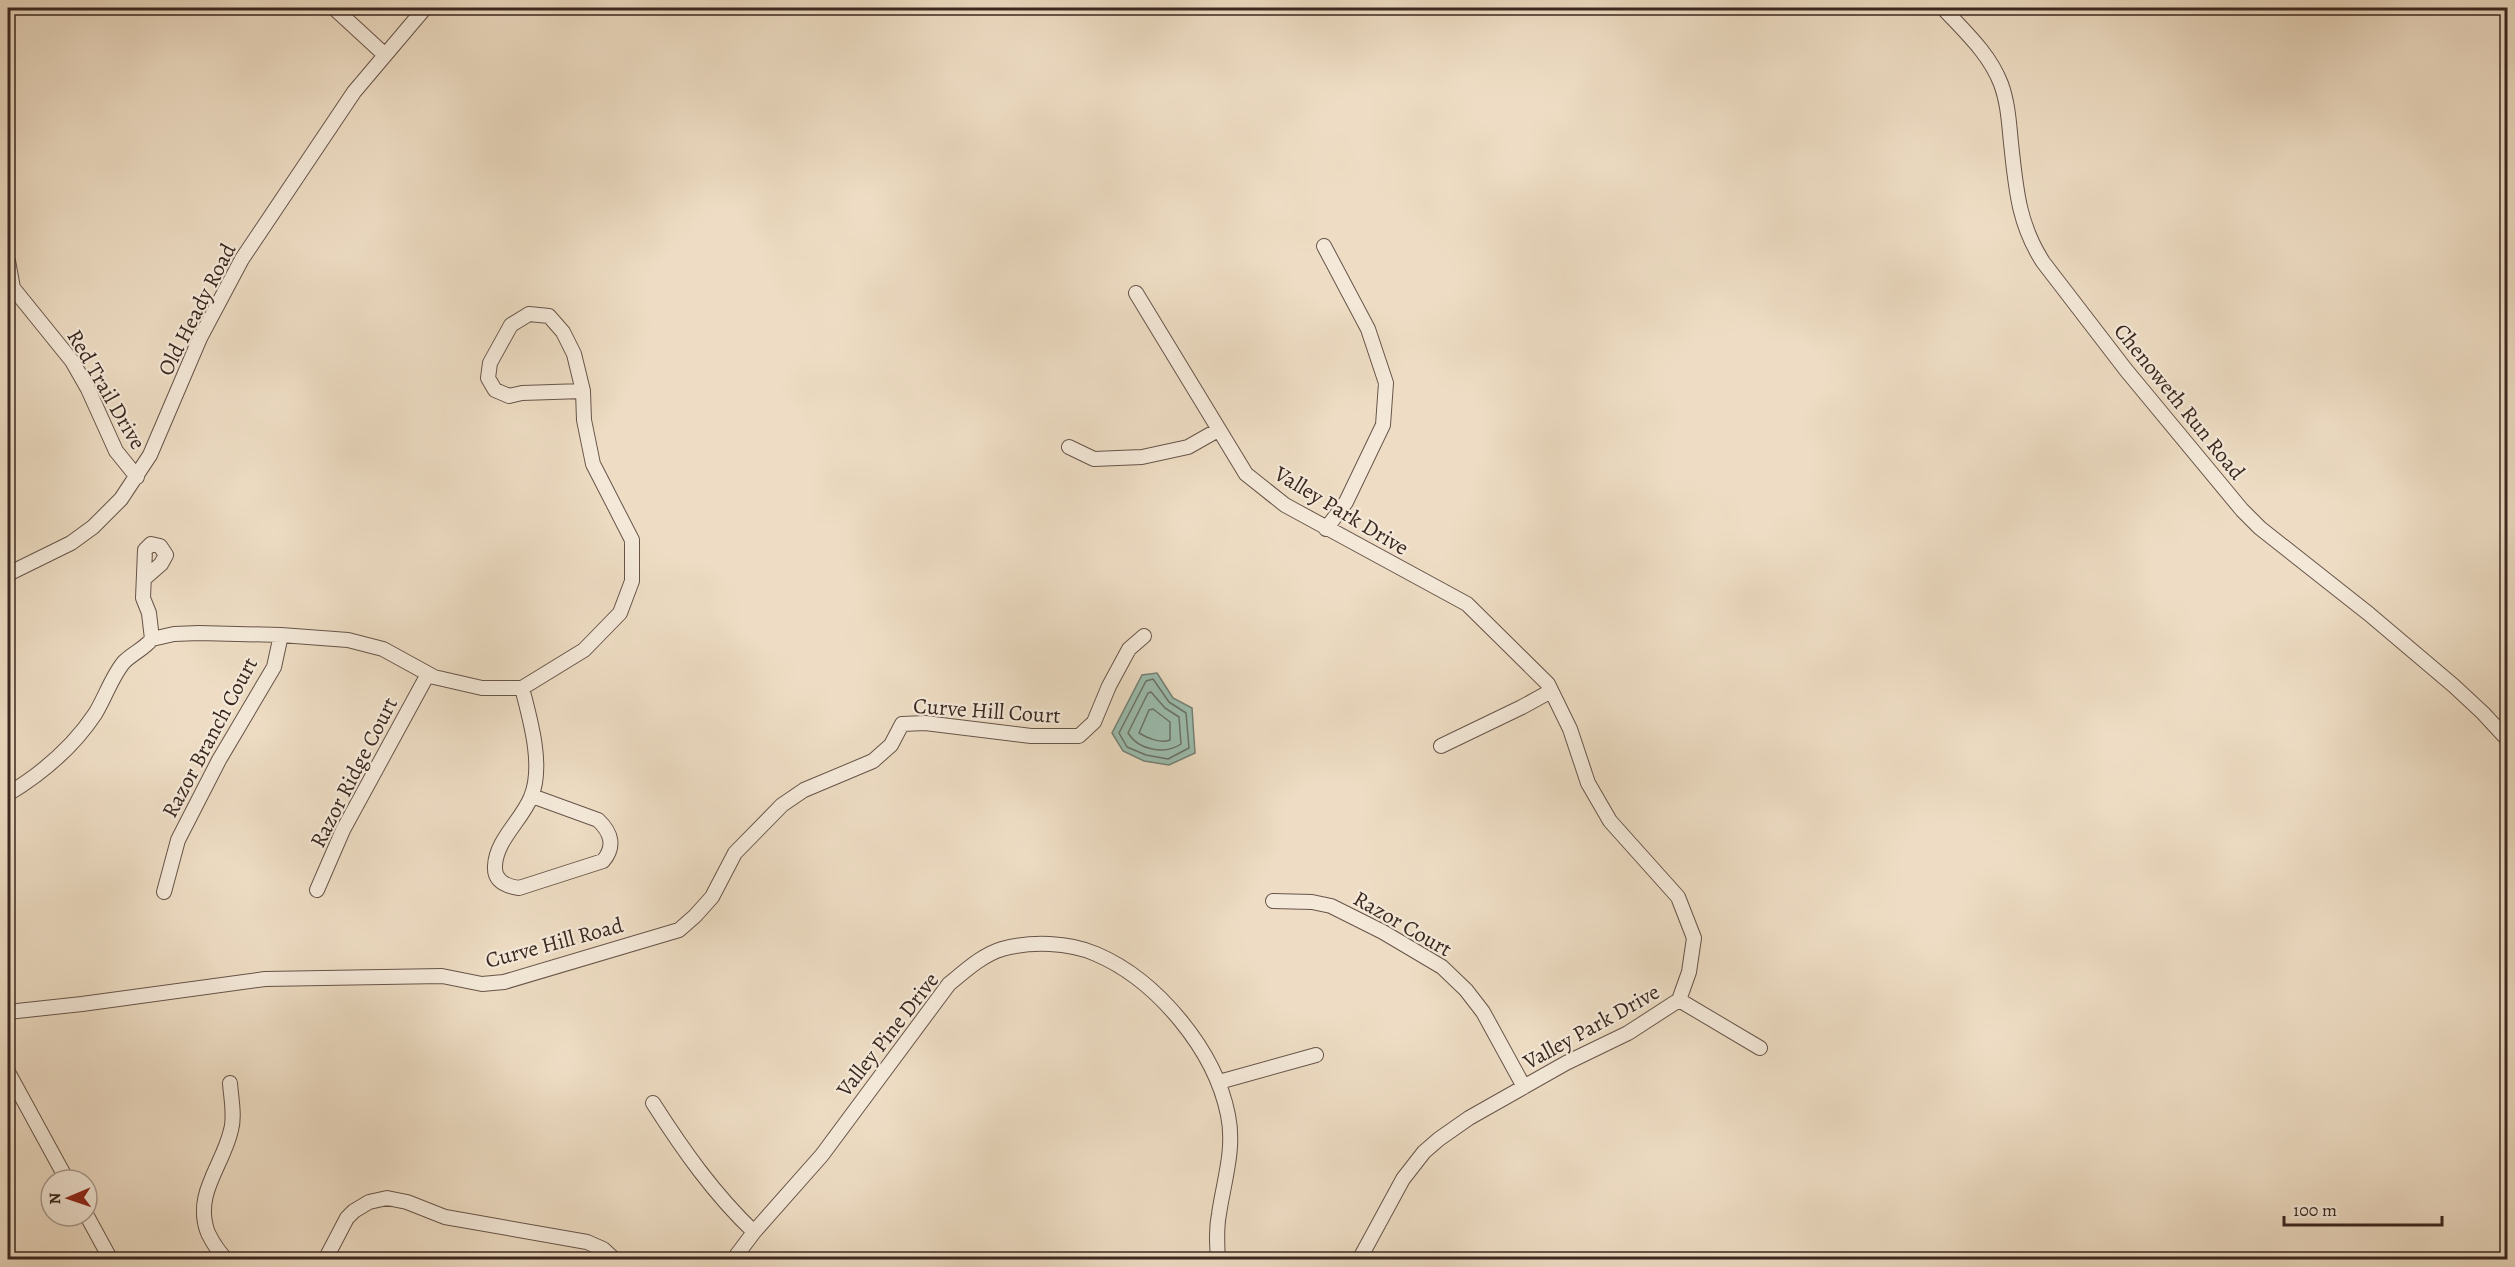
<svg xmlns="http://www.w3.org/2000/svg" width="2515" height="1267" font-family="Alegreya,serif">
  <rect width="100%" height="100%" fill="#eeddc4"/>
  <filter id="stains"><feTurbulence type="fractalNoise" baseFrequency=".00333" numOctaves="4"/><feColorMatrix values="0 0 0 0 .2 0 0 0 0 .09 0 0 0 0 .02 0 0 0 .5 -.17"/></filter>
  <radialGradient id="worn" r=".72"><stop offset=".6" stop-color="#630" stop-opacity="0"/><stop offset="1" stop-color="#630" stop-opacity=".3"/></radialGradient>
  <path fill="#9bbdae" stroke="#748175" stroke-width="1.5" d="M 1157,673 L 1173,698 L 1192,708 L 1195,753 L 1169,765 L 1144,761 L 1123,751 L 1112,733 L 1142,675 Z"/>
  <g fill="none" stroke-linecap="round" stroke-linejoin="round">
    <path stroke="#6a7267" stroke-width="1.5" d="M 1153,679 L 1169,702 L 1186,713 L 1189,748 L 1168,759 L 1146,755 L 1127,747 L 1119,733 L 1146,681 Z
      M 1151,692 L 1165,708 L 1179,717 L 1181,744 C 1165,755 1138,750 1128,733 L 1148,693 Z
      M 1153,709 L 1170,722 L 1170,740 C 1161,744 1147,738 1139,733 L 1149,710 Z"/>
    <g stroke="#675449" stroke-width="16">
      <path id="minor" d="M 334,8 L 385,55
        M 1943,8 C 1965,32 1989,53 2001,84 C 2008,103 2009,123 2011,143 C 2016,188 2018,223 2043,262 L 2126,370 L 2242,510 L 2260,528 L 2369,614 L 2454,686 L 2483,713 L 2508,740
        M 1324,246 L 1368,329 L 1386,383 L 1383,425 L 1346,502 L 1326,529
        M 8,261 L 13,288 L 72,361 L 88,389 L 116,451 L 137,477
        M 1136,293 L 1246,474 L 1285,505 L 1467,604 L 1548,684 L 1570,729 L 1588,783 L 1610,821 L 1678,897 L 1694,938 L 1689,972 L 1679,1000 L 1628,1033 L 1566,1063 L 1469,1118 L 1439,1139 L 1424,1152 L 1403,1179 L 1359,1260
        M 1069,447 L 1094,459 L 1142,457 L 1188,447 L 1218,430
        M 8,574 L 71,543 L 93,527 L 121,499 L 150,455 L 200,338 L 242,259 L 354,92 L 425,8
        M 145,578 L 161,564 L 166,555 L 160,546 L 151,544 L 145,550 L 143,598 L 149,613 L 152,639
        M 522,688 C 530,719 544,766 531,797 C 522,820 496,840 495,866 C 494,881 506,886 519,888 L 603,861 C 615,847 612,833 598,820 L 532,796
        M 1441,746 L 1522,707 L 1551,691
        M 8,794 C 41,774 73,747 95,714 C 105,698 112,676 124,662 C 133,653 144,649 152,639 L 174,634 L 199,633 L 281,635 L 348,640 L 383,649 L 434,677 L 482,688 L 522,688 L 584,650 L 620,613 L 632,581 L 632,540 L 593,464 L 584,420 L 583,391 L 574,354 L 563,332 L 549,316 L 529,314 L 511,325 L 490,363 L 488,378 L 495,390 L 509,396 L 522,393 L 583,391
        M 317,890 L 343,830 L 428,674
        M 164,892 L 178,840 L 219,760 L 274,667 L 281,635
        M 1273,901 L 1312,902 L 1331,906 L 1383,932 L 1442,967 L 1466,990 L 1483,1012 L 1524,1087
        M 1679,1000 L 1760,1048
        M 8,1012 L 82,1004 L 265,979 L 442,976 L 482,984 L 504,982 L 679,930 L 695,916 L 712,897 L 735,853 L 782,805 L 804,790 L 873,761 L 891,745 L 902,724 L 925,723 L 1031,736 L 1079,736 L 1094,722 L 1109,686 L 1129,649 L 1144,636
        M 8,1072 L 67,1180
        M 1219,1082 L 1316,1055
        M 653,1103 C 683,1150 714,1194 754,1232
        M 87,1216 L 111,1260
        M 227,1260 C 218,1252 213,1243 208,1233 C 193,1194 223,1166 231,1130 C 235,1116 231,1098 230,1083
        M 325,1260 L 347,1218 L 354,1211 L 369,1202 L 387,1198 L 407,1202 L 445,1217 L 587,1242 L 603,1249 L 615,1260
        M 733,1260 L 754,1232 L 822,1155 L 949,984 C 965,971 982,955 1002,949 C 1031,941 1069,942 1096,954 C 1157,980 1215,1050 1228,1115 C 1235,1149 1224,1180 1219,1214 C 1216,1229 1217,1244 1218,1260"/>
    </g>
    <use href="#minor" stroke="#f4e9d9" stroke-width="14"/>
  </g>
  <g text-anchor="middle" stroke-width="4.5" stroke-linejoin="round" paint-order="stroke">
    <g font-size="22" fill="#3a2720" stroke="#f4e9d9">
      <text transform="translate(196 309) rotate(-63)" y="8">Old Heady Road</text>
      <text transform="translate(107 389) rotate(60)" y="8">Red Trail Drive</text>
      <text transform="translate(2180 401) rotate(51)" y="8">Chenoweth Run Road</text>
      <text transform="translate(1342 510) rotate(31)" y="8">Valley Park Drive</text>
      <text transform="translate(987 710) rotate(4)" y="8">Curve Hill Court</text>
      <text transform="translate(209 737) rotate(-62)" y="8">Razor Branch Court</text>
      <text transform="translate(353 772) rotate(-63)" y="8">Razor Ridge Court</text>
      <text transform="translate(1403 923) rotate(30)" y="8">Razor Court</text>
      <text transform="translate(554 942) rotate(-15)" y="8">Curve Hill Road</text>
      <text transform="translate(1591 1026) rotate(-29)" y="8">Valley Park Drive</text>
      <text transform="translate(887 1034) rotate(-52)" y="8">Valley Pine Drive</text>
    </g>
  </g>
  <rect width="2515" height="1267" fill="none" stroke="#eeddc4" stroke-width="30"/>
  <rect x="9" y="9" width="2497" height="1249" fill="none" stroke="#3a2720" stroke-width="3"/>
  <rect x="15" y="15" width="2485" height="1237" fill="none" stroke="#3a2720" stroke-width="1.5"/>
  <g transform="translate(69 1198) rotate(268)"><circle r="28" fill="#f4e9d9" stroke="#aa9b8f" stroke-width="1.5"/>
  <path d="M0-4.5L10 22L0 15L-10 22Z" fill="#8f2418"/>
  <text y="-9" font-size="16" font-weight="bold" text-anchor="middle" fill="#3a2720">N</text>
  </g>
  <path d="M2284 1216v9h158v-9" fill="none" stroke="#3a2720" stroke-width="3"/>
  <text x="2293" y="1216" font-size="18" fill="#3a2720" stroke="#f4e9d9" stroke-width="4.5" paint-order="stroke">100 m</text>
  <rect width="100%" height="100%" filter="url(#stains)"/>
  <rect width="100%" height="100%" fill="url(#worn)"/>
</svg>
